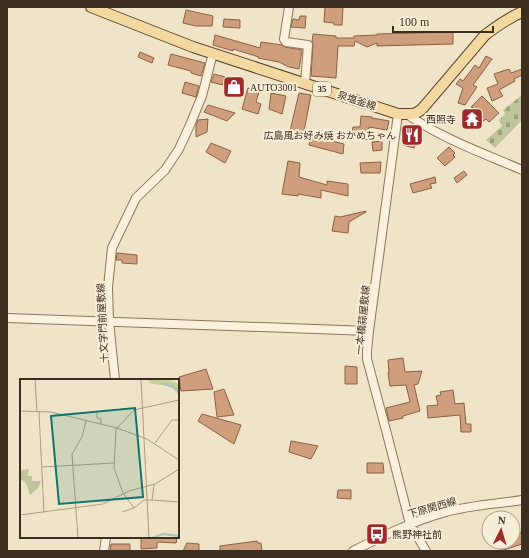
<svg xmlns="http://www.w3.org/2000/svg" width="529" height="558" font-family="'Times New Roman','Noto Sans JP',serif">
  <defs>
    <pattern id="cemetery-stones" width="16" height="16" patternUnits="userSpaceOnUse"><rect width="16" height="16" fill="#bfc49a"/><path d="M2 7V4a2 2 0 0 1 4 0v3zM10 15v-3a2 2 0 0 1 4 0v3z" fill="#9ca07d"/></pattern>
  </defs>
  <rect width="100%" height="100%" fill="#f0e4c8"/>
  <path fill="url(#cemetery-stones)" d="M 522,95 L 522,120 L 495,148 L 486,140 L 502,126 L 499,120 L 505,114 L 503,110 Z"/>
  <path fill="#cf9f7d" stroke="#8d5f41" d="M 325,7 L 343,7 L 342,25 L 334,25 L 334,23 L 324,22 Z
    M 186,10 L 213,16 L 212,26 L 196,26 L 183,23 Z
    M 300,16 L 306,16 L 305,28 L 291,27 L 293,19 L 299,20 Z
    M 224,19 L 240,20 L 240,28 L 223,27 Z
    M 453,32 L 453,44 L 377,46 L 377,43 L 367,47 L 355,41 L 354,46 L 338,46 L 336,78 L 311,76 L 313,45 L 312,42 L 313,34 L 336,36 L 336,38 L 354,38 L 354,36 L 377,35 L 377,34 Z
    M 215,35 L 260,48 L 261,42 L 282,45 L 285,47 L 302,50 L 299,69 L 289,67 L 279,62 L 258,58 L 259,57 L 233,49 L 233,51 L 213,45 Z
    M 140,52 L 154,58 L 152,63 L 138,57 Z
    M 171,54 L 205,63 L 201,76 L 191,73 L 191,71 L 168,65 Z
    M 486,56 L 492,59 L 473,85 L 477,87 L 465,105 L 458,103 L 463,88 L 456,84 L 460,79 L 463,81 L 475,65 L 479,68 Z
    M 509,69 L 511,73 L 522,69 L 522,75 L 514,79 L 515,81 L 499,90 L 503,96 L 492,101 L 487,88 L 498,84 L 494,74 Z
    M 214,74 L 225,77 L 223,85 L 211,82 Z
    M 185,82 L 199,86 L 196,97 L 182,93 Z
    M 248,88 L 259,92 L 256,102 L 261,104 L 258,114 L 242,109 Z
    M 271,93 L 286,96 L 282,114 L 269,109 Z
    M 299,93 L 311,95 L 303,136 L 290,131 Z
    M 482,96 L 499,113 L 489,122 L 486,119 L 472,130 L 462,119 L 474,108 L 471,107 Z
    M 208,105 L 235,113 L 227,121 L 204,112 Z
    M 361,116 L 372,117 L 372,118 L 389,121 L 387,130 L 369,127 L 370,140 L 351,137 L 353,127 L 360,127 Z
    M 208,119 L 207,132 L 196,137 L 196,126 L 198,120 Z
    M 411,132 L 419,134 L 414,148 L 403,145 L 406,137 L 409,138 Z
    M 311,136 L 344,144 L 343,154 L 309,145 Z
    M 382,141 L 382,150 L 373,151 L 372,142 Z
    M 211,143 L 231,151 L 225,163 L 206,152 Z
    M 449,147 L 455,153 L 453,155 L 455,157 L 445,166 L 437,158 Z
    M 288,161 L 300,163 L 299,177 L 327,185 L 327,181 L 348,184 L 348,196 L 321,190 L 321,198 L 298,194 L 298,196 L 282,194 Z
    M 381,162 L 380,173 L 361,173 L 360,163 Z
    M 464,171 L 467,175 L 457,183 L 454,178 Z
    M 435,177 L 436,183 L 430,184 L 432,188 L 413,193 L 410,184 Z
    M 366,211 L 366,212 L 349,222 L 348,233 L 332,231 L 335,216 L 340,217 Z
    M 117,253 L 137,255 L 137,264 L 122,263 L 122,260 L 116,260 Z
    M 403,358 L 405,372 L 422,371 L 418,384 L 414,385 L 420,411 L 403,416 L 403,418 L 389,421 L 386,408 L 410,402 L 406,385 L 390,386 L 388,373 L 389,373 L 388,360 Z
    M 345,366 L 357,367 L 357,384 L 345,384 Z
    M 206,369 L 213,389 L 181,391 L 179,377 Z
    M 224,389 L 234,415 L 217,417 L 214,392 Z
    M 453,390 L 455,404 L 464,403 L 466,424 L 471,424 L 471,432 L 461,432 L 460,415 L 428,418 L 427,406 L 438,405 L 436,396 L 441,395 L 440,392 Z
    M 202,414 L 241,425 L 234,444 L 198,421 Z
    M 291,441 L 318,446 L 311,459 L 289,452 Z
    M 367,463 L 383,463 L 384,473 L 367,473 Z
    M 338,490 L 351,490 L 351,499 L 337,498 Z
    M 522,532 L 522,544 L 501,551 L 498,542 L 513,542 L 513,535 Z
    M 141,537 L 177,537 L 176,543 L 157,542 L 157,548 L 141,549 Z
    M 257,541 L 258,543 L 261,543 L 262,551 L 220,551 L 220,546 Z
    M 187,543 L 199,544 L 199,551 L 183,551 Z
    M 111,544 L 130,544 L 130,551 L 110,551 Z"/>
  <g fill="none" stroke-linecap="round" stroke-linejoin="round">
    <g stroke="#8d765c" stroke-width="10">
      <path id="minor" d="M 289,7 L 284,39 L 286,42 L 308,45 L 305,83
        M 398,114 L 369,331 L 367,351 L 367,359 L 387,434 L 410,524 L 426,551
        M 408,115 C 443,139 483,153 522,170
        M 7,318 L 369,331
        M 115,380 L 109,321 L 108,287 L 112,248 L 136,198 L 165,170 L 179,149 L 190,125 L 202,96 L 213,53
        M 104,551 L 106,537
        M 353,551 C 383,536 413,521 446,512 C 471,505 497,504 522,500"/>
    </g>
    <g stroke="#5b4430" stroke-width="12">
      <path id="major" d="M 91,7 L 193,47 L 398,114 L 412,114 L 416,113 L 421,110 L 428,102 L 485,35 C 497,26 508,18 522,12"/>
    </g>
    <use href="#minor" stroke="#faf1dc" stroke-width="8"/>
    <use href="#major" stroke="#f3d9a0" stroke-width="10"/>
  </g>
  <defs>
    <g id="shop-square" transform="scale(1.15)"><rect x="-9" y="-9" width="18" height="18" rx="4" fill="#9e2a2b" stroke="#f7eed8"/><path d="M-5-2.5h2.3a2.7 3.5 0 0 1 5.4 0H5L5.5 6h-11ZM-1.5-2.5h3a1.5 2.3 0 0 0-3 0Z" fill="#fff"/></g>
    <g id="temple-square" transform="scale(1.15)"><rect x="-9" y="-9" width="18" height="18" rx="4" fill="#9e2a2b" stroke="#f7eed8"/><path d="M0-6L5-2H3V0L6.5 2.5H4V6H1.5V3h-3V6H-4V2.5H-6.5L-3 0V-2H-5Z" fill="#fff"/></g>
    <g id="restaurant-square" transform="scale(1.15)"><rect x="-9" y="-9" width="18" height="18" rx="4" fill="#9e2a2b" stroke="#f7eed8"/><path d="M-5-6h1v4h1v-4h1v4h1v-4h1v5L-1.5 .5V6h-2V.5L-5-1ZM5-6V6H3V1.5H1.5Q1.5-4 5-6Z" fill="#fff"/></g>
    <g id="bus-square" transform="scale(1.15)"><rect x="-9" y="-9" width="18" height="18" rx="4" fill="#9e2a2b" stroke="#f7eed8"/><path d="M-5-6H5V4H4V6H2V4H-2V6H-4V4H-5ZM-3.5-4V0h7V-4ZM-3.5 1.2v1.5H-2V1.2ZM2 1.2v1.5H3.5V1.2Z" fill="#fff"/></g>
  </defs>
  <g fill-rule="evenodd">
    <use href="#shop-square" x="234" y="87"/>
    <use href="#temple-square" x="472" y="119"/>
    <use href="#restaurant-square" x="412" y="135"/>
    <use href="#bus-square" x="377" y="534"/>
  </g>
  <g text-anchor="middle" stroke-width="4" stroke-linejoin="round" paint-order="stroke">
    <rect fill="#f7eed8" stroke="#756857" stroke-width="1" x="313" y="82" width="18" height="14" rx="3"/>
    <g font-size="9" font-weight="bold" fill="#3d2e20">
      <text x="322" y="92">35</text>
    </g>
    <g font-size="10" fill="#3d2e20" stroke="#f7eed8" text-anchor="start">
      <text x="250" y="91">AUTO3001</text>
      <text x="456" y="123" text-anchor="end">西照寺</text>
      <text x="396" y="139" text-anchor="end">広島風お好み焼 おかめちゃん</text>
      <text x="392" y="538">熊野神社前</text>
    </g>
    <g font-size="10" fill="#3d2e20" stroke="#f7eed8">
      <text transform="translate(357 100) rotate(18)" y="4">泉塩釜線</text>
      <text transform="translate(362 320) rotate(-84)" y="4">一本橋蒜屋敷線</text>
      <text transform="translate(102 323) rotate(-93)" y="4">十文字門前屋敷線</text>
      <text transform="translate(432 507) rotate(-16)" y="4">下原関西線</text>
    </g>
  </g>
  <g transform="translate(20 379)">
    <rect width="159" height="159" fill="#f0e4c8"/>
    <path d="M 126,0 L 147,0 L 159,5 L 159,16 L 150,7 L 132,5 Z" fill="#c9cf9b"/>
    <path d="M 9,90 L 8,97 L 12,97 L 12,102 L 21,102 L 18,109 L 10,116 L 6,104 L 0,100 L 0,91 Z" fill="#bfc49a"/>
    <path fill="none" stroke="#a9c4bc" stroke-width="2" d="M 141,4 L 154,8 L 159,13M 132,159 L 143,155 L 159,157"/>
    <path fill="none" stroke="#a89b85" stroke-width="1" d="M 15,0 L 17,33M 121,0 L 129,159M 0,32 L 31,33 L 97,49 L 114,31 L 159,21M 77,32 L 77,39 L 81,40 L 81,45M 19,33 L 24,134M 96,49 L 94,89 L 103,114 L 114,129 L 124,121 L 132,121 L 134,106M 97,49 L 127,60 L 159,81M 135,64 L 152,41 L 159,41M 22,88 L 94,84M 132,121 L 159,123M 102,133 L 114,129M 0,136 L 83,125 L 109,112 L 135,105 L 159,90M 58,159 L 52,75 L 62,58 L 66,42"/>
    <path fill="#0f766e" fill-opacity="0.15" stroke="#0f766e" stroke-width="2" d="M 115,29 L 123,118 L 39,125 L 31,37 Z"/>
    <rect width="159" height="159" fill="none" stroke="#3d2e20" stroke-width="2"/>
  </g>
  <rect width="529" height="558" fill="none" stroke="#3d2e20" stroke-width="16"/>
  <g transform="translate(501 530) rotate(5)"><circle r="19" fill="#f7eed8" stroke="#ada18e"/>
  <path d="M0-3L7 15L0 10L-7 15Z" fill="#9e2a2b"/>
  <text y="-6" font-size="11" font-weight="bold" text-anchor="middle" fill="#3d2e20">N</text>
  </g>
  <path d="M393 26v6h100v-6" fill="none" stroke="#3d2e20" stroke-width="2"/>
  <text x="399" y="26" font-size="12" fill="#3d2e20" stroke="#f7eed8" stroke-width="3" paint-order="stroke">100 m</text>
</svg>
